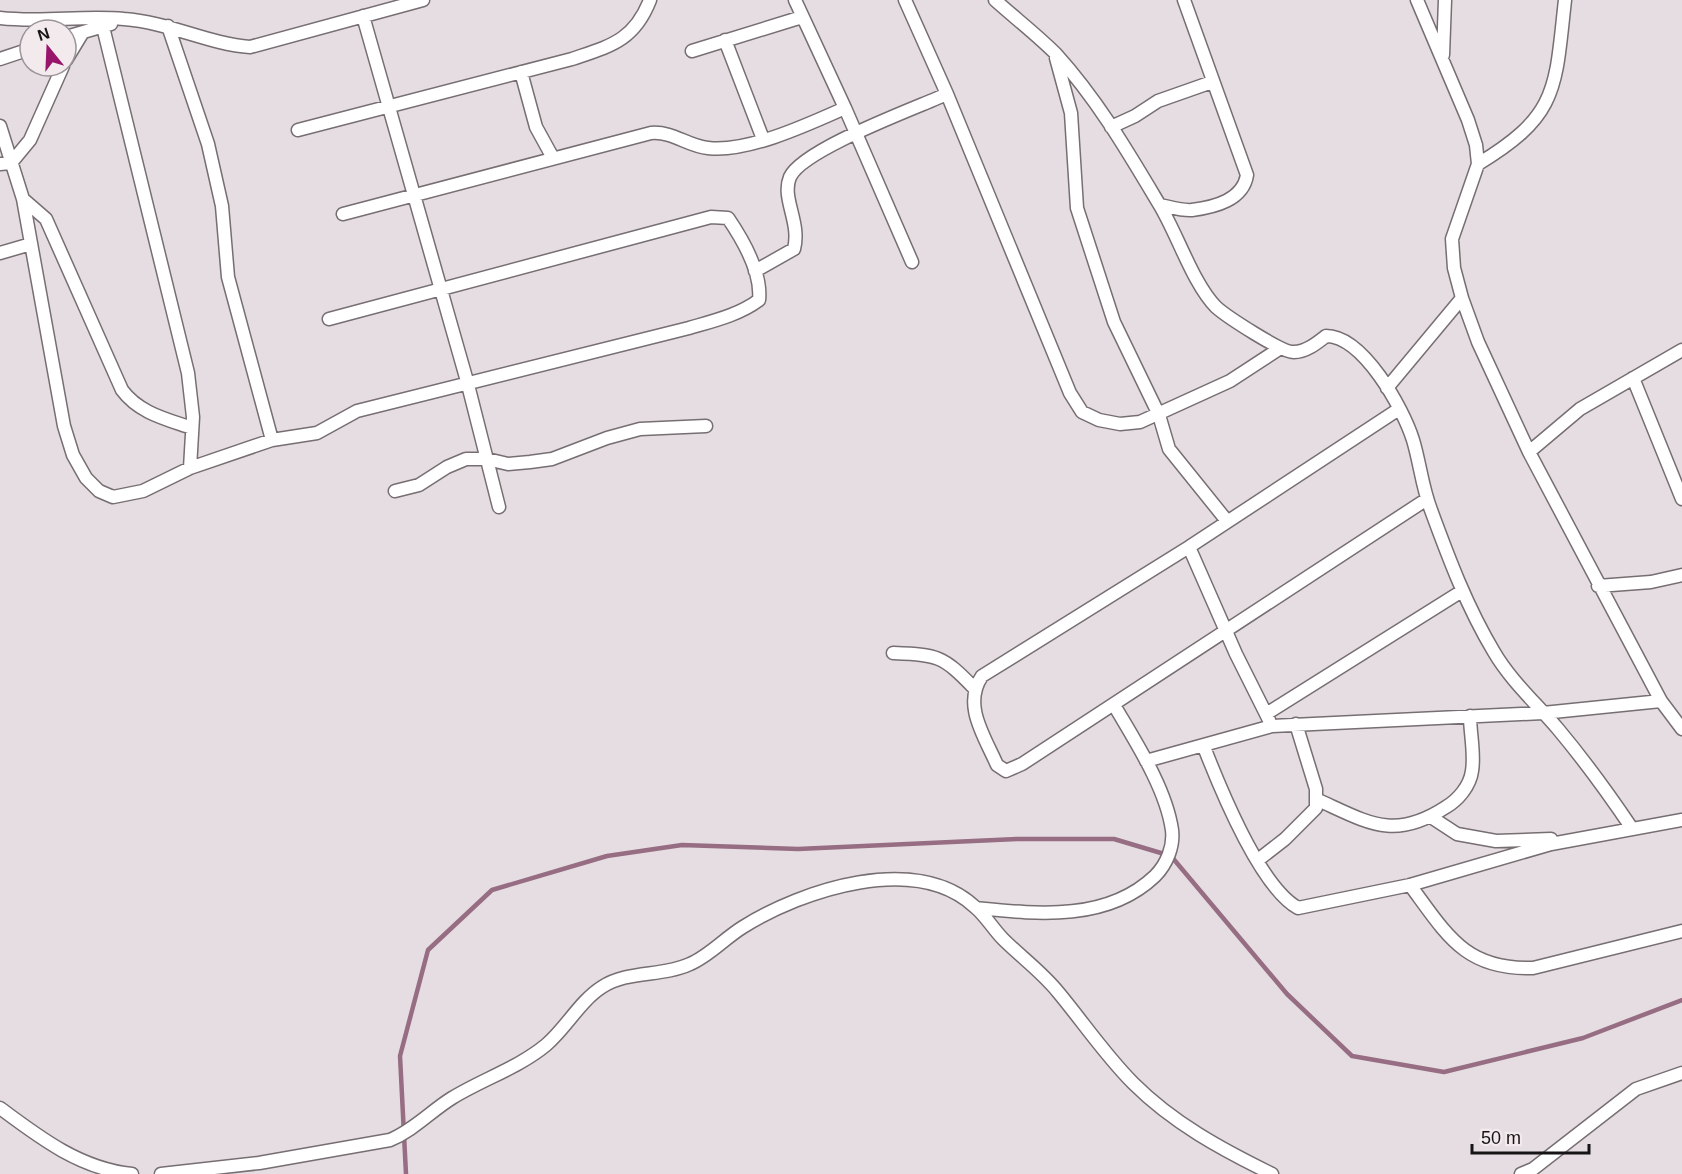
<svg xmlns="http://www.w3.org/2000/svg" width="1682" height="1174" font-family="Arial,sans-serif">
  <rect width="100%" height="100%" fill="#e5dde1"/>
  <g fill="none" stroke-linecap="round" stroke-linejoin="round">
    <path stroke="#966d82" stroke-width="4.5" d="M 406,1174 L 400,1056 L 428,950 L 492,890 L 607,856 L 682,845 L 798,849 L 1017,839 L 1114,839 L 1171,856 L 1287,994 L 1352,1056 L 1444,1072 L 1583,1038 L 1682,1000"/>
    <g stroke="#766e72" stroke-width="15">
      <path id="minor" d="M 795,0 L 845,108 L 912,262
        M 905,0 L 947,94 L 1070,393 L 1082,412 L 1099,420 L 1120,424 L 1140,422 L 1230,381 L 1279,349
        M 995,0 C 1015,18 1037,35 1056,54 C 1097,99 1128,152 1159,204 C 1177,233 1193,284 1216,307 C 1226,316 1282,353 1294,352 C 1306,352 1317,343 1326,336 C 1363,336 1403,408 1413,440 C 1420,463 1422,487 1431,510 C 1449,559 1467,607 1494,652 C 1511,681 1536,703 1558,729 C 1584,760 1608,793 1631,827
        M 1417,0 L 1468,120 L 1476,145 L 1478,164 L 1452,239 L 1454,268 L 1462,298 L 1478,342 L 1529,452 L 1661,701 L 1682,729
        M 363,16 L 467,381 L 499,507
        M 0,18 C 42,23 83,15 124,19 C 168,22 208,44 250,47 L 423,0
        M 168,26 L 208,144 L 222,206 L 228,277 L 272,440
        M 103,27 L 188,373 L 193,417 L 190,468
        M 66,37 L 111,24
        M 725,40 L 763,139
        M 692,51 L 802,17
        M 1443,55 L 1445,0
        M 1056,58 L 1071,113 L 1077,208 L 1114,322 L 1159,415 L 1169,449 L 1227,521
        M 0,59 L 30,49
        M 66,60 L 83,32
        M 521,72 L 536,127 L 553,158
        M 0,126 L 23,199 L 64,426 L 73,455 L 86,478 L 99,491 L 113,497 L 143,491 L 190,468 L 272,440 L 317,433 L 357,411 L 689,328 C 713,321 739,315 759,300 C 762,273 743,240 728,218 L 711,217 L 329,319
        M 1111,127 L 1135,116 L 1158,101 L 1212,82
        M 298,130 L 572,59 C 610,46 634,41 650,0
        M 0,164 L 11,163 L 30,140 L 63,66
        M 1478,164 C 1559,115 1555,89 1565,0
        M 23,199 L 46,219 L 122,390 C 139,413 166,419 192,428
        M 1160,205 C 1170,207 1183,211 1192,210 C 1215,207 1243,200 1247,175 L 1184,0
        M 343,214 L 651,133 C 673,131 687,146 708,148 C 747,153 809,124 845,108
        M 0,253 L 31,244
        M 755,271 L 794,249 C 801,222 781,198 790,177 C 803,149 916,108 947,94
        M 1633,378 L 1682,499
        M 1387,388 L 1462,298
        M 1399,409 L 1189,547 L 982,676 C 962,705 985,737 997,765 L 1006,771 L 1022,764 L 1427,499
        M 1529,452 L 1580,409 L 1682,350
        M 395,491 L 419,485 L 447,467 L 466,459 L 487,459 L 508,464 L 530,462 L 552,459 L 607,438 L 640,429 L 706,426
        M 1189,547 L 1236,654 L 1269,720
        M 1598,586 L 1651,582 L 1682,575
        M 893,653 C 938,655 942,655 974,688
        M 1266,714 L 1462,591
        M 1204,747 C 1220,788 1260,887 1298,908 L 1410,885 L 1551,844 L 1682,820
        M 1146,761 L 1272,726 L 1543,713 L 1661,701
        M 1318,800 C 1369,823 1394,841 1446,807 C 1458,800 1470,786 1472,771 C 1475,754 1470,733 1470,716
        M 1431,817 L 1457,834 L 1496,841 L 1551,839
        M 1258,860 L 1285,839 L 1316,808 L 1316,789 L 1296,724
        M 1410,885 C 1447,935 1465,970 1533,968 L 1682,931
        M 976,908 C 1037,914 1107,922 1155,876 C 1167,864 1174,846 1172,830 C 1166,788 1135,741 1114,705
        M 0,1108 C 40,1138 81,1169 132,1174
        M 161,1174 L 259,1163 L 390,1140 C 414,1130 431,1111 452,1098 C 483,1079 518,1068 546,1045 C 566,1028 580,1001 602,987 C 628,970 662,977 690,964 C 709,956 725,938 743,927 C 802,890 916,852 975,907 C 986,916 993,929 1003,939 C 1021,957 1042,972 1058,992 C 1083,1022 1105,1055 1133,1083 C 1173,1123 1221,1149 1272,1174
        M 1521,1174 L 1533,1169 L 1636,1089 L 1682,1073"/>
    </g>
    <use href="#minor" stroke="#fff" stroke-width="12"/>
  </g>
  <g transform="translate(48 48) rotate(342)"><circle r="28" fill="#f3eaee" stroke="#9b9498" stroke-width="1.5"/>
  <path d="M0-4.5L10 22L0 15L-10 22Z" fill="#98156b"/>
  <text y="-9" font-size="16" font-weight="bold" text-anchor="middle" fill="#171416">N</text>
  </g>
  <path d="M1472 1144v9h117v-9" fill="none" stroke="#171416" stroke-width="3"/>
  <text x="1481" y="1144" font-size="18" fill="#171416" stroke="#f3eaee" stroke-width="4.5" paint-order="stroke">50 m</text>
</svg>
